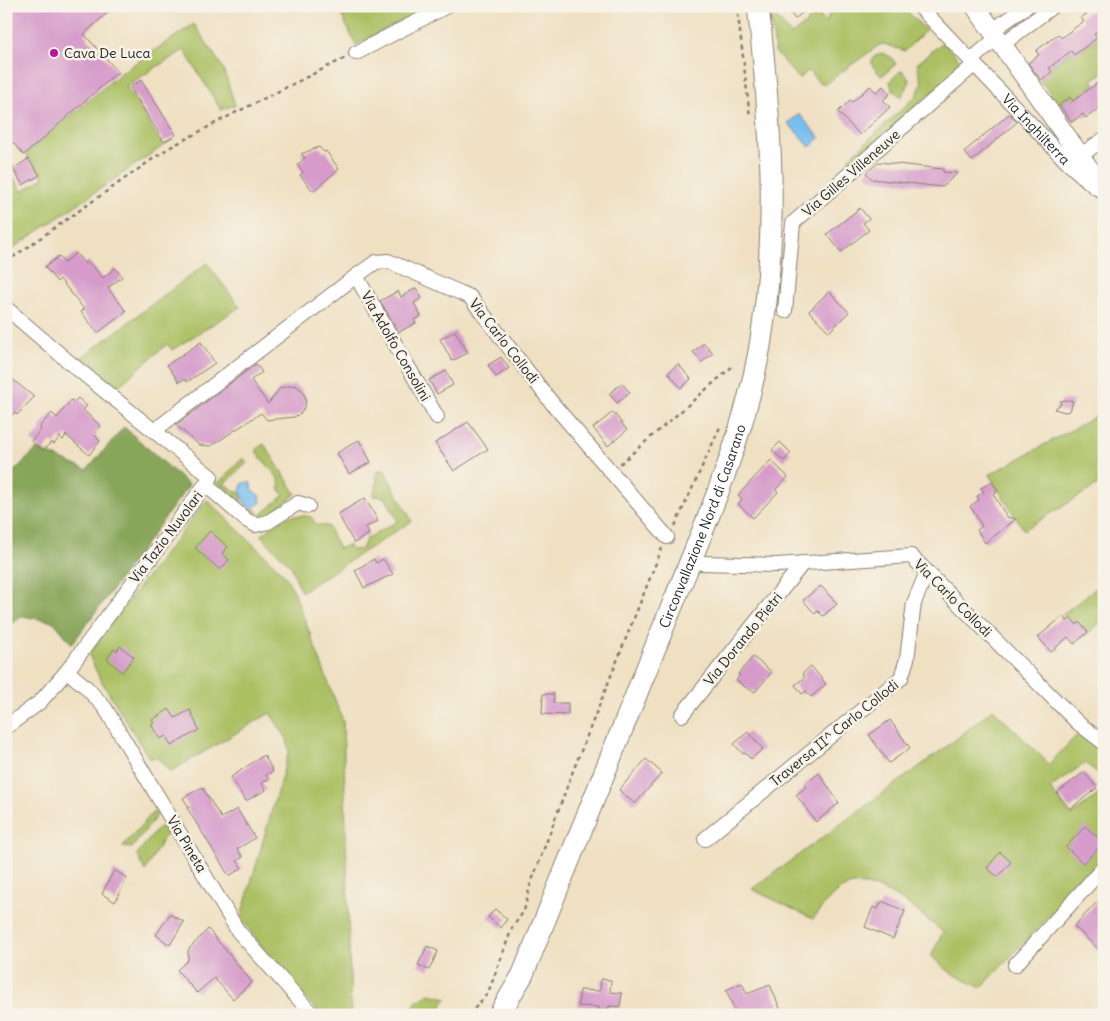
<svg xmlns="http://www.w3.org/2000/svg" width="1110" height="1021" font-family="Delius,sans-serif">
  <rect width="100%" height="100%" fill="#f7f3e8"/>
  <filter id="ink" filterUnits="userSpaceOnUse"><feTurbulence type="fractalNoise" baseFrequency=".02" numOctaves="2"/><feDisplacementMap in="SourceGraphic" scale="10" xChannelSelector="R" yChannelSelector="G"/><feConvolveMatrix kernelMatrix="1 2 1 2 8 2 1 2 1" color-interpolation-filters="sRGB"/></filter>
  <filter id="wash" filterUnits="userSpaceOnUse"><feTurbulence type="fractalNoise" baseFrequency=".0096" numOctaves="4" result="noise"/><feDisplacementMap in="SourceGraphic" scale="20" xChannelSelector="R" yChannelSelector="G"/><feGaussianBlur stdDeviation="1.12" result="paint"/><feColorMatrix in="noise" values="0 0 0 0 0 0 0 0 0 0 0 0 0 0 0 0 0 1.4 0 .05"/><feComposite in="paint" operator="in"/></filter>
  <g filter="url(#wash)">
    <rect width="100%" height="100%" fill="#efe0c2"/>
    <path fill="#abc064" stroke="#646e40" d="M 337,6 L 431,6 L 356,45 Z
      M 770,6 L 782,6 L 774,15 L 792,35 L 817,14 L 827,23 L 830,6 L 902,6 L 926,30 L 905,51 L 884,44 L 879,45 L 825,84 L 819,82 L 808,71 L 799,79 L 775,52 Z
      M 194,24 L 223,68 L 235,105 L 221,110 L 184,50 L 126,86 L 163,146 L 6,253 L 6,182 L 14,178 L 22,191 L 44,178 L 26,154 L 122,72 Z
      M 1104,27 L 1104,72 L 1092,80 L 1095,84 L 1073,101 L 1070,97 L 1059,105 L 1040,80 L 1051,72 L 1049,68 L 1071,51 L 1074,55 L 1097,39 L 1094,35 Z
      M 943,42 L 964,64 L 851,163 L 848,159 L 916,96 L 922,83 L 917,64 Z
      M 882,53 L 891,57 L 896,64 L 882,76 L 878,73 L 871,63 L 875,56 Z
      M 903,71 L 910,81 L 901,97 L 892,89 L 890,81 L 899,72 Z
      M 207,263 L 240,307 L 172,350 L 167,344 L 114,390 L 77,361 Z
      M 1104,412 L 1104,481 L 1024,530 L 989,475 Z
      M 264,444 L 296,494 L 265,519 L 250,517 L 218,483 L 243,458 L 247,463 L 224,484 L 241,494 L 241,504 L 247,510 L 255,509 L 261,515 L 284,495 L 280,490 L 279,479 L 258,454 L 256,449 Z
      M 383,468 L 412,521 L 301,592 L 291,566 L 261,536 C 279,521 286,512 311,517 L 317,525 L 328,526 L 339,549 L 348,545 L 352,550 L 362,549 L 366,539 L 398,521 L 385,497 L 373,496 L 377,483 L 376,473 Z
      M 207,500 L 283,573 L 293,589 L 343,721 L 351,1015 L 321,1015 L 268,957 L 241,917 L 289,751 L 287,739 L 270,713 L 170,772 L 158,758 L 149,758 L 99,677 L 89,655 L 110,624 Z
      M 1104,582 L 1104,619 L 1083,638 L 1063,614 Z
      M 993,709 L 1049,764 L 1079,733 L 1104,753 L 1104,767 L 1097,773 L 1085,763 L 1050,788 L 1071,816 L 1104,790 L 1104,858 L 981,988 L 951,973 L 931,956 L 943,932 C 918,912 870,867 837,892 C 828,899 820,910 813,919 L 752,889 L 950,744 Z
      M 154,811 L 157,815 L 132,848 L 122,847 Z
      M 159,827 L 164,827 L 167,832 L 145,871 L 137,854 Z
      M 429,994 L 447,998 L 436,1015 L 410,1015 L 416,1002 Z"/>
    <path fill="#88a65a" stroke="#52613b" d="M 124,427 L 189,485 L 72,644 L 54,622 L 23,616 L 6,628 L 6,479 L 37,449 L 87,470 Z"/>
    <path fill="#78bdef" stroke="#4a6c86" d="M 799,114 L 820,138 L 810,147 L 788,123 Z
      M 250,482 L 253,491 L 260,496 L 261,502 L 253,508 L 246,506 L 240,490 L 243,483 Z"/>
    <g id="blocks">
      <path fill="#d69bca" d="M 6,6 L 115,6 L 84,34 L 118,72 L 24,155 L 6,135 Z
        M 784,6 L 810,6 L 795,19 Z
        M 1097,6 L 1104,6 L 1104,27 L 1094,34 L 1097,38 L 1074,55 L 1071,51 L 1049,68 L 1052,72 L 1041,80 L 1028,63 L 1039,55 L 1036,51 L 1058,34 L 1061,38 L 1084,21 L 1081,18 Z
        M 1104,78 L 1104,104 L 1086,118 L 1083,114 L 1072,122 L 1059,105 L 1070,97 L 1073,101 Z
        M 141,80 L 176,135 L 164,142 L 130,87 Z
        M 870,86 L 876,92 L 883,86 L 890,94 L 883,100 L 890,107 L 860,135 L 838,112 L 850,100 L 852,102 Z
        M 1009,114 L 1017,122 L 972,161 L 964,152 Z
        M 319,147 L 324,152 L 326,151 L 339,169 L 313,191 L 300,175 L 303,172 L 297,165 L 305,158 L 301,154 Z
        M 28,159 L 40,175 L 23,185 L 13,169 Z
        M 879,162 L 943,169 L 943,172 L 958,173 L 942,187 L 872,179 L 866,173 Z
        M 860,208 L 869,219 L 863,223 L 869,230 L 841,252 L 827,234 Z
        M 76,253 L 85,264 L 88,261 L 103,278 L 115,268 L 122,277 L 108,288 L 126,311 L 98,333 L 81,312 L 84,309 L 60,279 L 57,282 L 45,267 L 59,256 L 64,263 Z
        M 416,288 L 422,298 L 414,303 L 421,316 L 414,320 L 416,323 L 399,332 L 380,301 L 398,291 L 401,297 Z
        M 829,291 L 849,312 L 829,332 L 809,311 Z
        M 455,331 L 468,353 L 452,361 L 440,339 Z
        M 201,342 L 215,363 L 187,382 L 185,379 L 179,382 L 167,365 Z
        M 704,343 L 713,353 L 702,362 L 693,352 Z
        M 501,357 L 509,368 L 496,377 L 488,365 Z
        M 256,364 L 262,372 L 251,380 L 268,404 L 280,388 L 294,385 L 301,389 L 306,398 L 305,406 L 301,413 L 294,417 L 267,420 L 261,413 L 211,446 L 199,445 L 176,425 Z
        M 678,364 L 691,379 L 681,388 L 668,373 Z
        M 446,371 L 453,385 L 437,394 L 429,380 Z
        M 6,374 L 34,397 L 17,415 L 14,412 L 6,426 Z
        M 622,383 L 630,393 L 617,403 L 609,394 Z
        M 78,398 L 87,406 L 83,410 L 101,426 L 94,434 L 100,441 L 89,455 L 66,435 L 63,440 L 60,437 L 54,444 L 51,442 L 43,451 L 31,441 L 41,430 L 40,426 L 52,413 L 57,418 L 71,400 L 74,402 Z
        M 1067,400 L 1073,401 L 1070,411 L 1065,412 L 1054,409 L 1061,404 L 1060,401 Z
        M 613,412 L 627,430 L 608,446 L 593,428 Z
        M 468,422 L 488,449 L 454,471 L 435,443 Z
        M 359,440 L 371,462 L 349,474 L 337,453 Z
        M 780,442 L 791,453 L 784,461 L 772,450 Z
        M 771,460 L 788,477 L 775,490 L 778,492 L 753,518 L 738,504 L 742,499 L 738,495 Z
        M 992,482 L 998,491 L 993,494 L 1007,517 L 1016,519 L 985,543 L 977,530 L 982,526 L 970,506 L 979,500 L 977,496 L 984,492 L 981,488 Z
        M 365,498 L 378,521 L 366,527 L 369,534 L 354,543 L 338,514 Z
        M 210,531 L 228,547 L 222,553 L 229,560 L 220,570 L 195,548 Z
        M 374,559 L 376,563 L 383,559 L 393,574 L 364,588 L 355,570 Z
        M 821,586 L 837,604 L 823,616 L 818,611 L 815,614 L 803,600 Z
        M 1063,616 L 1067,621 L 1071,618 L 1077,625 L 1079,622 L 1088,632 L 1074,644 L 1068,637 L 1051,652 L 1038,637 Z
        M 120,646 L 134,657 L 122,672 L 107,659 L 114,649 L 117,651 Z
        M 753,657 L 772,672 L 755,692 L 750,689 L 749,690 L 736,680 L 740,676 L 738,674 Z
        M 811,666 L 826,684 L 811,697 L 806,691 L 802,694 L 795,685 L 805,677 L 802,674 Z
        M 543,694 L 554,694 L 553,703 L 568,703 L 568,715 L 542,714 Z
        M 169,709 L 175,718 L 190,710 L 199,730 L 171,746 L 166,736 L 160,739 L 151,724 L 154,723 L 152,720 Z
        M 890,720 L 910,748 L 889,763 L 869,735 Z
        M 748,732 L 763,749 L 751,759 L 745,753 L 743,754 L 734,744 Z
        M 264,755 L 273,771 L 266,775 L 269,779 L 262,783 L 266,790 L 246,801 L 231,777 Z
        M 646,759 L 662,773 L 635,804 L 619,790 Z
        M 1084,772 L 1097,788 L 1070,809 L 1057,793 Z
        M 819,773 L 839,803 L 816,822 L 796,795 L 806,787 L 804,785 Z
        M 202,787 L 221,818 L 237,809 L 255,838 L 237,849 L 243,857 L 237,861 L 242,868 L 229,876 L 187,808 L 189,807 L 183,798 Z
        M 1085,826 L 1104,843 L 1083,863 L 1066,847 Z
        M 1000,852 L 1011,862 L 998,877 L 987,868 Z
        M 114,870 L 127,878 L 115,902 L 102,894 Z
        M 1104,895 L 1104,955 L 1074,926 Z
        M 882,901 L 905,911 L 893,939 L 865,927 L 873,907 L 878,909 Z
        M 495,909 L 507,919 L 501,928 L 488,917 Z
        M 170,914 L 184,922 L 170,945 L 156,935 Z
        M 208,929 L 252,982 L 233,999 L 214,978 L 197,993 L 177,970 L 188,960 L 188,950 Z
        M 427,946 L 438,951 L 429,970 L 418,965 Z
        M 601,979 L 611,980 L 610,992 L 622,993 L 620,1007 L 609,1006 L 608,1014 L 598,1014 L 599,1007 L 578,1006 L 580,990 L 600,991 Z
        M 742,983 L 747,994 L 770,985 L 783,1015 L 737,1015 L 726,990 Z"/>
    </g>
  </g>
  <g filter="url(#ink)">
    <use href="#blocks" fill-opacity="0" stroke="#867e6f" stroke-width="1"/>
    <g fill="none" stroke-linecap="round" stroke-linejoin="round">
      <g stroke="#867e6f" stroke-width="16">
        <g id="street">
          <path id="s1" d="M 919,6 L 1067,162 L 1096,188"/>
          <path d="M 993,30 L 1027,6"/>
          <path d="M 1003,44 L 1053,6"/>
          <path d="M 356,53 L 447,6"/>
          <path d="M 971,60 L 998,37"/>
          <path d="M 1081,155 L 1104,139"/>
          <path d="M 356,276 L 437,417"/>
          <path d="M 6,308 L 69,362 L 211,477 L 67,671 L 40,702 L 6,727"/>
          <path d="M 785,311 L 793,223 L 975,64"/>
          <path d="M 155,430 L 356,276 L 376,262 L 388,261 L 470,297 L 552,403 L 667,537"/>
          <path d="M 206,485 L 246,520 L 256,525 L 268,522 L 298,503 L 308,506"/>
          <path d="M 701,563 L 777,565 L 911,556 L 1078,723 L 1104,743"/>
          <path d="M 67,671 L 86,687 L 105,708 L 238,931 L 313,1015"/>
          <path d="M 682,715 L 803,563"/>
          <path d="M 705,839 L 901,678 L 907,659 L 914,603 L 927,572"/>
          <path d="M 1015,965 L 1104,867"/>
        </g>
      </g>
      <g stroke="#867e6f" stroke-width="21">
        <path id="secondary" d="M 975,6 L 1104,190"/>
      </g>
      <g stroke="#867e6f" stroke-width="23">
        <g id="primary">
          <path id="s2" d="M 499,1015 L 523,974 C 572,853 621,732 670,611 C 705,525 744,438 760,346 C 779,230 771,122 758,6"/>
        </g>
      </g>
      <path stroke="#867e6f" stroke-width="2.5" stroke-dasharray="4 4" stroke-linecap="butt" d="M 737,6 L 750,117
        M 6,262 L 167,149 L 225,118 L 345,58
        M 620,464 L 733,366
        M 675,526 L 721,425
        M 469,1015 L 488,993 L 512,928 L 524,911 L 530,886 L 573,771 L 662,548"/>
      <use href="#street" stroke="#fff" stroke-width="14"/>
      <use href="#secondary" stroke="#fff" stroke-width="19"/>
      <use href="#primary" stroke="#fff" stroke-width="21"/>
    </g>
  </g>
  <circle fill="#b5179e" stroke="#f7f3e8" stroke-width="2" cx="54" cy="53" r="5"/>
  <g text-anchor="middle" stroke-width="5" stroke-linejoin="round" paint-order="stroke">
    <g font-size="14" fill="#1c1c1c" stroke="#f7f3e8" text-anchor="start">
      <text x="64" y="58">Cava De Luca</text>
    </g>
    <g font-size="14" fill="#1c1c1c" stroke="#f7f3e8">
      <text dy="5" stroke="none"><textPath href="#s1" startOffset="170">Via Inghilterra</textPath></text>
      <text transform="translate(851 173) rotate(-41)" y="5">Via Gilles Villeneuve</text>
      <text transform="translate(504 341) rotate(52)" y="5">Via Carlo Collodi</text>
      <text transform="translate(396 346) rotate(60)" y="5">Via Adolfo Consolini</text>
      <text dy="5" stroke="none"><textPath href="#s2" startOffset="530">Circonvallazione Nord di Casarano</textPath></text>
      <text transform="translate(166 537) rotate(-53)" y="5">Via Tazio Nuvolari</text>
      <text transform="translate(953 598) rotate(45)" y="5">Via Carlo Collodi</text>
      <text transform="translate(743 639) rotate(-51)" y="5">Via Dorando Pietri</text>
      <text transform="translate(834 733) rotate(-39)" y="5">Traversa II^ Carlo Collodi</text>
      <text transform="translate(187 844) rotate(59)" y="5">Via Pineta</text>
    </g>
  </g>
  <rect width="1110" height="1021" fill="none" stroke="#f7f3e8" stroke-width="25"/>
</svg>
